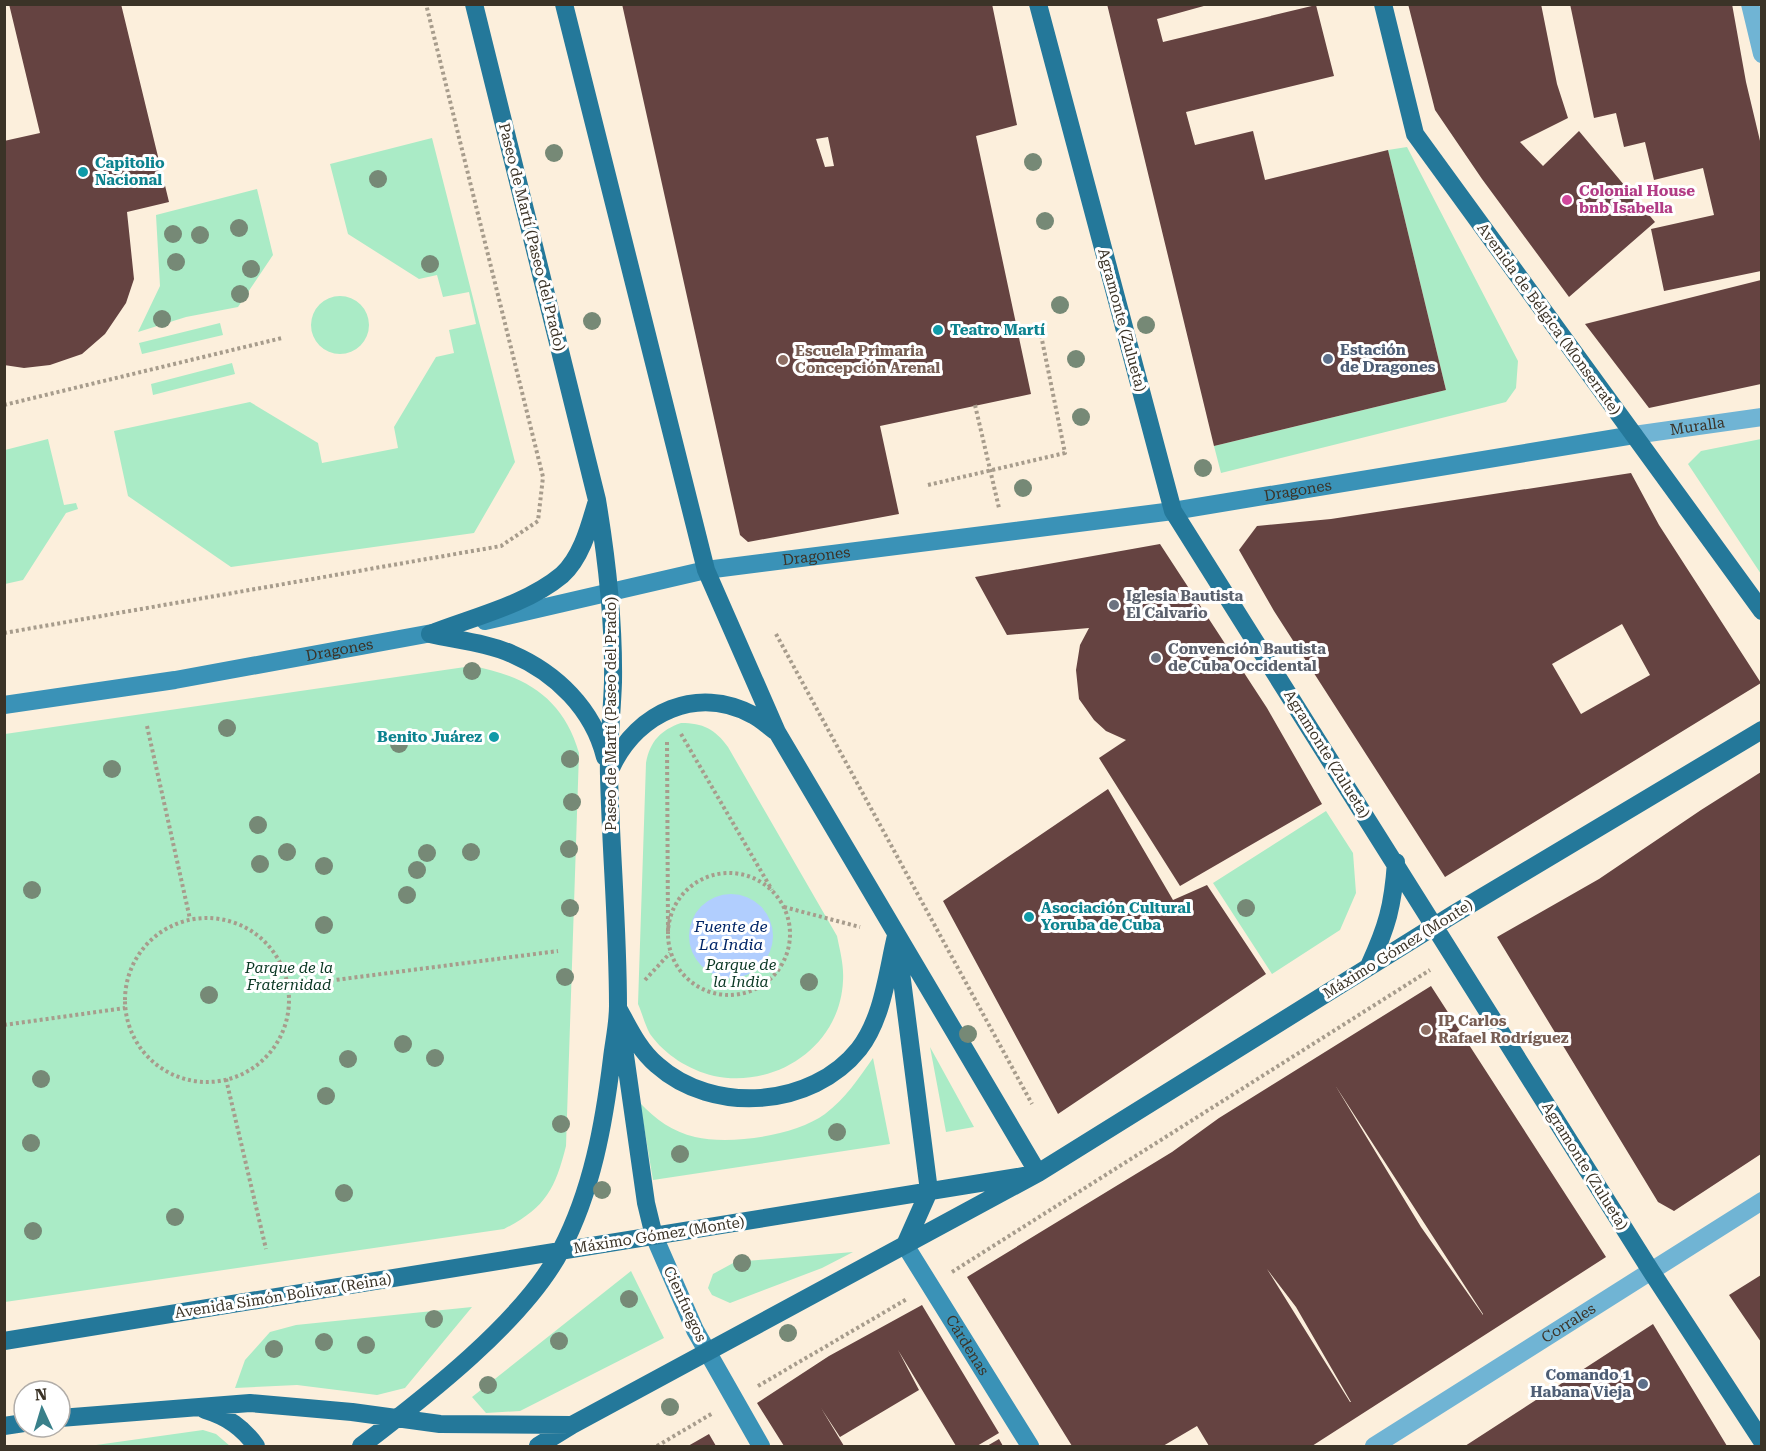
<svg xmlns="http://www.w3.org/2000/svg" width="1766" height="1451" font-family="'Roboto Serif',serif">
  <rect width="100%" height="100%" fill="#fcefdc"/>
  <path fill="#aaebc6" d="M 432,138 L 515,462 L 474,533 L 231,567 L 128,496 L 114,431 L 250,402 L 318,443 L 322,463 L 398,448 L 394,427 L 436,357 L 454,353 L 449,330 L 476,324 L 469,292 L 443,297 L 437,275 L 419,279 L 348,234 L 330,164 Z
    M 1407,147 L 1518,361 L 1516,388 L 1506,402 L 1221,473 L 1214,446 L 1446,390 L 1388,150 Z
    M 257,189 L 273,255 L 238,307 L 186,317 L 138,332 L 160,286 L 156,215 Z
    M311 325a29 29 0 1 1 58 0a29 29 0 1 1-58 0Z
    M 220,323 L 223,335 L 142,354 L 139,343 Z
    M 232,363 L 235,374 L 153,395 L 151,384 Z
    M 48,439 L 64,505 L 76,503 L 78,509 L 66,513 L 23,580 L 5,584 L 5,450 Z
    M 1761,439 L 1762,439 L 1761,574 L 1688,464 L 1701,451 Z
    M 472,666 C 526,676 563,698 579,753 L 566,1146 C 555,1190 545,1208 504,1229 L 5,1302 L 5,734 Z
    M 681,723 C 703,723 715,729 728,747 L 837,936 C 840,951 844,965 843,981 C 840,1047 775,1089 714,1076 C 689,1070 665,1055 650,1034 C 645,1025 642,1013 638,1004 L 646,763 C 650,741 661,730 681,723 Z
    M 1326,811 L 1353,853 L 1356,893 L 1340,930 L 1272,974 L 1213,883 Z
    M 930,1047 L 974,1127 L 946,1132 Z
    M 873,1058 L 890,1144 L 653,1180 L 640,1103 C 655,1119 673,1132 695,1137 C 730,1145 795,1136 825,1114 C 845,1099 859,1078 873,1058 Z
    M 853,1252 L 822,1268 L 730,1303 L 712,1295 L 708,1288 L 713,1274 L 735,1262 Z
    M 631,1271 L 664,1338 L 520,1411 L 486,1413 L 472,1397 Z
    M 472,1307 L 405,1388 L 377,1395 L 297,1385 L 235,1388 L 245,1360 L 270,1332 L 296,1325 Z
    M 203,1430 L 216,1434 L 230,1446 L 89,1446 Z"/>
  <path fill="#b1cefe" d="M689 936a42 42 0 1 1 84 0a42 42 0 1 1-84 0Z"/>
  <path fill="#654341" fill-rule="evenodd" d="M 9,4 L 121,4 L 169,202 L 127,212 L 134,279 L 126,303 L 105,334 L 82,354 L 50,365 L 24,368 L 4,365 L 4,141 L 40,133 Z
    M 622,4 L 992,4 L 1017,125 L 976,136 L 1031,394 L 880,426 L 899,514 L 748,542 L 740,535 ZM 828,137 L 834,166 L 825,167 L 816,139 Z
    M 1107,4 L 1211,4 L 1157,19 L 1163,42 L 1316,5 L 1334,76 L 1186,112 L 1195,145 L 1253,131 L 1265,180 L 1388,150 L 1446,390 L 1214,446 Z
    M 1408,4 L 1541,4 L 1557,84 L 1568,118 L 1520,142 L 1543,166 L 1579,131 L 1655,222 L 1569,297 L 1482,179 L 1435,110 Z
    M 1570,4 L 1732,4 L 1746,82 L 1761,145 L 1761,271 L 1664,291 L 1651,229 L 1714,215 L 1703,168 L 1654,180 L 1645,142 L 1624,147 L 1616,113 L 1594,118 Z
    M 1761,280 L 1761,384 L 1649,408 L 1585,324 Z
    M 1631,473 L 1659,525 L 1761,683 L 1445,877 L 1274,611 L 1239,550 L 1257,526 L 1331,519 ZM 1622,624 L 1650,675 L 1581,714 L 1552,664 Z
    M 1160,544 L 1267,708 L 1322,804 L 1180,886 L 1099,758 L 1126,740 L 1106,731 L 1094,720 L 1079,699 L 1076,670 L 1080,645 L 1089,628 L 1007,635 L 975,577 Z
    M 1761,772 L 1761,1154 L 1674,1211 L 1658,1202 L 1497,937 L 1599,879 L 1701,810 Z
    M 1108,789 L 1173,900 L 1207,885 L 1266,974 L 1058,1114 L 943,901 Z
    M 1431,986 L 1606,1257 L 1312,1446 L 1209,1446 L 1197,1426 L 1163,1446 L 1072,1446 L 967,1277 L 1172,1152 L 1219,1118 ZM 1335,1085 L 1483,1314 L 1483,1315 L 1421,1227 ZM 1267,1269 L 1296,1307 L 1351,1402 L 1350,1402 Z
    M 1761,1275 L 1761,1342 L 1729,1295 Z
    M 922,1305 L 999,1433 L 977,1446 L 956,1446 L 898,1350 L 919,1390 L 840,1437 L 821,1408 L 844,1446 L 784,1446 L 757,1403 L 829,1356 Z
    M 1653,1324 L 1727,1446 L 1465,1446 Z
    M 709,1434 L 716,1446 L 688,1446 Z
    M 999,1439 L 1003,1446 L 987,1446 Z"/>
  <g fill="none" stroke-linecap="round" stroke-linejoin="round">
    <path stroke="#a79c8c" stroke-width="4" stroke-dasharray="3 3" stroke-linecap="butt" d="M 4,405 L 282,338
      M 975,405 L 999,508
      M 928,485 L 1065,453 L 1040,330
      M 4,633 L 501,546 L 538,521 L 543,477 L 426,4
      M 776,634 L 1032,1104
      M 147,726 L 190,919
      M 681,734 L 772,890
      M 667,742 L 668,933
      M668 934a61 61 0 1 1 122 0a61 61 0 1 1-122 0Z
      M 784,907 L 860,927
      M125 1000a82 82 0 1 1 164 0a82 82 0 1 1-164 0Z
      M 645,980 L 670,953
      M 289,986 L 558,951
      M 4,1025 L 125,1008
      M 226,1079 L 266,1249
      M 952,1272 L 1430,970
      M 758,1386 L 907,1299
      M 657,1446 L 713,1413"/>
    <g stroke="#70b4d4" stroke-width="18">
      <path d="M 1750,4 L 1762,54"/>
      <path id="s1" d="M 1634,435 L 1762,417"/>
      <path id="s2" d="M 1374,1446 L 1762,1201"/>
    </g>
    <g stroke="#3a92b7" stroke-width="18">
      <path id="s3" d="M 485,621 L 706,570 L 1173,511 L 1634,435"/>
      <path id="s4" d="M 4,705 L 175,680 L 443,631"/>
      <path d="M 654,1236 L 695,1330 L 761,1446"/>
      <path id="s5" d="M 905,1245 L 1030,1446"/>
    </g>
    <path stroke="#24789a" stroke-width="18" d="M 564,4 L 706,570 L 777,732 L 1038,1173
      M 1038,4 L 1173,511 L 1651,1271 L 1762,1441
      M 1383,4 L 1415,134 L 1762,611
      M 430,634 C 456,640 488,643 512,654 C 556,673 593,709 605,757
      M 430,634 C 473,617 526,605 562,575 C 581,558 589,528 596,504
      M 612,766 C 638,712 697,685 753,715 C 761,719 768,726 775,731
      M 898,949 L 929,1191
      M 1369,966 C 1387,927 1393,906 1396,862
      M 618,1008 C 629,1028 639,1050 657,1065 C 713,1115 812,1108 859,1049 C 883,1018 887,973 896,936
      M 622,1034 L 646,1203 L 654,1236
      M 905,1245 L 929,1191
      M 4,1341 L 1024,1176
      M 205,1410 C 228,1417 243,1428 256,1446
      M 60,1418 L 250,1403 L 352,1412 L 440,1424 L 571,1425
      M 4,1426 L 24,1423
      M 361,1446 C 424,1398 524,1321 561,1250 C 592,1191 604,1124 612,1058 C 614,1041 618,1024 618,1006 C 618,930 611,853 609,776 C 608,745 612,713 613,682 C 614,620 607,560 597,500 L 474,4
      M 538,1446 L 572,1425 L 1038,1173 L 1454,914 L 1762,730"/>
  </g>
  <g fill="#768976">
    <circle cx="554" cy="153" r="9"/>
    <circle cx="1033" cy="162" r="9"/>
    <circle cx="378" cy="179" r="9"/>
    <circle cx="1045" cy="221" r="9"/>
    <circle cx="239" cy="228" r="9"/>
    <circle cx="173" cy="234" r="9"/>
    <circle cx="200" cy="235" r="9"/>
    <circle cx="176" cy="262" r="9"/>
    <circle cx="430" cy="264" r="9"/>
    <circle cx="251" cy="269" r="9"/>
    <circle cx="240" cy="294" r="9"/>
    <circle cx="1060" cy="305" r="9"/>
    <circle cx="162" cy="319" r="9"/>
    <circle cx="592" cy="321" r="9"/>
    <circle cx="1146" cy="325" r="9"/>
    <circle cx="1076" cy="359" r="9"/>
    <circle cx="1081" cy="417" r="9"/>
    <circle cx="1203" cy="468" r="9"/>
    <circle cx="1023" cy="488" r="9"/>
    <circle cx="472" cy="671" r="9"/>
    <circle cx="227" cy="728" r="9"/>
    <circle cx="399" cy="744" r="9"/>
    <circle cx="570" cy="759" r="9"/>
    <circle cx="112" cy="769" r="9"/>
    <circle cx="572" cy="802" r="9"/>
    <circle cx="258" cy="825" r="9"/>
    <circle cx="569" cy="849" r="9"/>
    <circle cx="287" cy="852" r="9"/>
    <circle cx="471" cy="852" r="9"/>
    <circle cx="427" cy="853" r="9"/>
    <circle cx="260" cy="864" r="9"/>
    <circle cx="324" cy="866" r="9"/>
    <circle cx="417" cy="870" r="9"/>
    <circle cx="32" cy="890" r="9"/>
    <circle cx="407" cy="895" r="9"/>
    <circle cx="570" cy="908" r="9"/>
    <circle cx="1246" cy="908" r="9"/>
    <circle cx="324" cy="925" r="9"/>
    <circle cx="565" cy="977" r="9"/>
    <circle cx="809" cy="982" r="9"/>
    <circle cx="209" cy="995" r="9"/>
    <circle cx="968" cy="1034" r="9"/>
    <circle cx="403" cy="1044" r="9"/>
    <circle cx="435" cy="1058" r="9"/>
    <circle cx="348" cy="1059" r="9"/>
    <circle cx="41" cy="1079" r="9"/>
    <circle cx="326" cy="1096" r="9"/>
    <circle cx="561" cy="1124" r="9"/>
    <circle cx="837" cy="1132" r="9"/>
    <circle cx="31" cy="1143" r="9"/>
    <circle cx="680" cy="1154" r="9"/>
    <circle cx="602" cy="1190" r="9"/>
    <circle cx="344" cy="1193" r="9"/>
    <circle cx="175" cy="1217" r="9"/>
    <circle cx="33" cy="1231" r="9"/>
    <circle cx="742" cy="1263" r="9"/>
    <circle cx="629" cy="1299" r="9"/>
    <circle cx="434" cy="1319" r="9"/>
    <circle cx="788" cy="1333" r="9"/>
    <circle cx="559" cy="1341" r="9"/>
    <circle cx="324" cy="1342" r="9"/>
    <circle cx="366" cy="1345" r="9"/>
    <circle cx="274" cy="1349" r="9"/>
    <circle cx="488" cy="1385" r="9"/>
    <circle cx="670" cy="1407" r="9"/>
  </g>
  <g fill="#0f9aa8" stroke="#fff" stroke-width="2">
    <circle cx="83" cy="172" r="6"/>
    <circle cx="938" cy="330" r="6"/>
    <circle cx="494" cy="737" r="6"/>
    <circle cx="1029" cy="917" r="6"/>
  </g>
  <circle fill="#d1479c" stroke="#fff" stroke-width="2" cx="1567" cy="200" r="6"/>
  <g fill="#5c6f8a" stroke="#fff" stroke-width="2">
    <circle cx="1328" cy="359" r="6"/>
    <circle cx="1643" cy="1384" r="6"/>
  </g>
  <g fill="#8d6e63" stroke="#fff" stroke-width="2">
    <circle cx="783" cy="360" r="6"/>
    <circle cx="1426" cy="1030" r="6"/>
  </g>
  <g fill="#6b7280" stroke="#fff" stroke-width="2">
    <circle cx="1114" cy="605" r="6"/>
    <circle cx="1156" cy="658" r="6"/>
  </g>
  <g text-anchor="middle" stroke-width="6" stroke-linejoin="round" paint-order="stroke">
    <g font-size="15" font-weight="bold" fill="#0d838f" stroke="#fff" text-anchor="start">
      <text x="95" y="168">Capitolio<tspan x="95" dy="17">Nacional</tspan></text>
      <text x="950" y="335">Teatro Martí</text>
      <text x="482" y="742" text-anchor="end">Benito Juárez</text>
      <text x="1041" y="913">Asociación Cultural<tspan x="1041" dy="17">Yoruba de Cuba</tspan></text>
    </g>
    <g font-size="15" font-weight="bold" fill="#b23c85" stroke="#fff" text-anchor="start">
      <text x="1579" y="196">Colonial House<tspan x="1579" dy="17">bnb Isabella</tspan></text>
    </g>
    <g font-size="15" fill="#3b3327" stroke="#fff">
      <text transform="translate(532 237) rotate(76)" y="5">Paseo de Martí (Paseo del Prado)</text>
      <text transform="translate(1549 319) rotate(54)" y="5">Avenida de Bélgica (Monserrate)</text>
      <text transform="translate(1122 320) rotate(75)" y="5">Agramonte (Zulueta)</text>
      <text dy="5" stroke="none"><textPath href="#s1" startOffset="64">Muralla</textPath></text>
      <text dy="5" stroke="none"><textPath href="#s3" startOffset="824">Dragones</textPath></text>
      <text dy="5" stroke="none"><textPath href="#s3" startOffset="338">Dragones</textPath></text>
      <text dy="5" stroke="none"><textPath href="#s4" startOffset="340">Dragones</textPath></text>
      <text transform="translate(611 714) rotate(-90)" y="5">Paseo de Martí (Paseo del Prado)</text>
      <text transform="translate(1327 754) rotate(58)" y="5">Agramonte (Zulueta)</text>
      <text transform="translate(1398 949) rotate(-32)" y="5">Máximo Gómez (Monte)</text>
      <text transform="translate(1585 1166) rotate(58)" y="5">Agramonte (Zulueta)</text>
      <text transform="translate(659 1235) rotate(-9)" y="5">Máximo Gómez (Monte)</text>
      <text transform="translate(283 1296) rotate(-9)" y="5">Avenida Simón Bolívar (Reina)</text>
      <text transform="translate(685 1304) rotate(65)" y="5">Cienfuegos</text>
      <text dy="5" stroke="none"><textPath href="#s2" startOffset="230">Corrales</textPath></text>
      <text dy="5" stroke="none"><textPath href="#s5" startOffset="118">Cárdenas</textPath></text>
    </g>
    <g font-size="15" font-weight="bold" fill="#4e5e75" stroke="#fff" text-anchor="start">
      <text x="1340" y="355">Estación<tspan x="1340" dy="17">de Dragones</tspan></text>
      <text x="1631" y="1380" text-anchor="end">Comando 1<tspan x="1631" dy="17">Habana Vieja</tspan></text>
    </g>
    <g font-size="15" font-weight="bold" fill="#785e54" stroke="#fff" text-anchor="start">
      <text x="795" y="356">Escuela Primaria<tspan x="795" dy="17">Concepción Arenal</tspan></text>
      <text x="1438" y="1026">IP Carlos<tspan x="1438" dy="17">Rafael Rodríguez</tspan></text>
    </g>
    <g font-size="15" font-weight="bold" fill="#5b616d" stroke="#fff" text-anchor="start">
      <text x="1126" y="601">Iglesia Bautista<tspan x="1126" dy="17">El Calvario</tspan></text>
      <text x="1168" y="654">Convención Bautista<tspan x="1168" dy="17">de Cuba Occidental</tspan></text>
    </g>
    <g font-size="15" font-style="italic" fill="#093622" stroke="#fff">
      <text x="741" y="970">Parque de<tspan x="741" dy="17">la India</tspan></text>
      <text x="289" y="973">Parque de la<tspan x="289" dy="17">Fraternidad</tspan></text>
    </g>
    <g font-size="16" font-style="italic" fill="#002567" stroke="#fff">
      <text x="731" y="932">Fuente de<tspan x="731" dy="18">La India</tspan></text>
    </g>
  </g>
  <rect width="1766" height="1451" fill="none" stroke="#3b3327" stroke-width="12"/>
  <g transform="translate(42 1409) rotate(356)"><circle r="28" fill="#ffffff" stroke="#b1ada9" stroke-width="1.5"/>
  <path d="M0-4.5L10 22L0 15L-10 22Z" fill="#39808a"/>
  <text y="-9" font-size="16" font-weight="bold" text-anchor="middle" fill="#3b3327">N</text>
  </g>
</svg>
